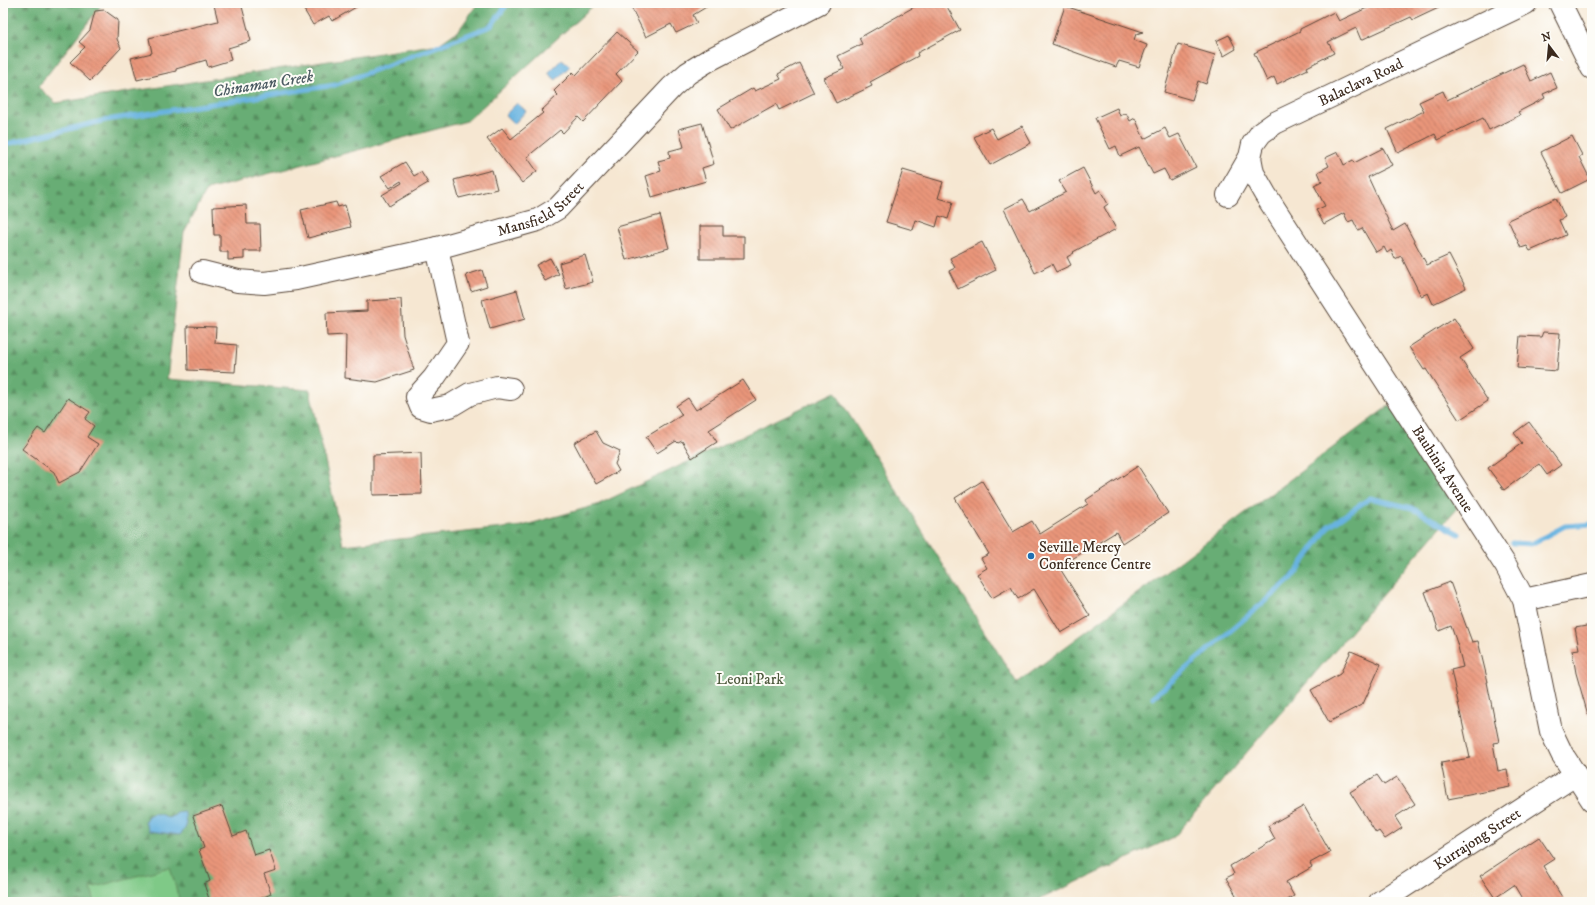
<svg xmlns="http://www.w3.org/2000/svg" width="1595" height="905" font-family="'IM FELL DW Pica',serif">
  <defs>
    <pattern id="forest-firs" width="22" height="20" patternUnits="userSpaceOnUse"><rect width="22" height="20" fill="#67ad74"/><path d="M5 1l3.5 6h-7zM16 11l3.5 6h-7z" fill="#568d5f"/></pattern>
    <pattern id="building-back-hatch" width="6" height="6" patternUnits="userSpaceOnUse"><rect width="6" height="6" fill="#e9957a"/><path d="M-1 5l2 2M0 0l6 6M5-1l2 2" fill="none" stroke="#be7a63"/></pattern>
  </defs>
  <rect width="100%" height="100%" fill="#fdfcf7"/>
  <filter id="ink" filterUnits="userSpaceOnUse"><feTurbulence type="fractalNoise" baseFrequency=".025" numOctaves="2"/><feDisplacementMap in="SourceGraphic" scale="8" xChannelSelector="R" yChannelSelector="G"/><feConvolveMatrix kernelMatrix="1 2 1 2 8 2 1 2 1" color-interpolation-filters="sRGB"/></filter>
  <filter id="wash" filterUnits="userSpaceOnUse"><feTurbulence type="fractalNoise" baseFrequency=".012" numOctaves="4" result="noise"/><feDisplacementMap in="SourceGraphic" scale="16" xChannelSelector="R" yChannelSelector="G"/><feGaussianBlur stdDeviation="0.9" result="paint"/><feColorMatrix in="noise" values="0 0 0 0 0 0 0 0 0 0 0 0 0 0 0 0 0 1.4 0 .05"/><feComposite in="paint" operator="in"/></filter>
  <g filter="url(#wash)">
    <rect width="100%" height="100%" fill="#f6e7d2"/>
    <path fill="url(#forest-firs)" stroke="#516c49" d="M 3,3 L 103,3 L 38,87 L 56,103 L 439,44 L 459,30 L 478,3 L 596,3 L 467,121 L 207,190 L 184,232 L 167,379 L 310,390 L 343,545 L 522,526 L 597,505 L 835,392 L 1017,683 L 1390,405 L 1457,508 L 1174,837 L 1034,902 L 3,902 Z"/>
    <path fill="#7fc987" stroke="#5d7a52" d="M 170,867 L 180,902 L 95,902 L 91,888 Z"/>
    <path fill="#68b3e0" stroke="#526e7f" d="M 562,59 L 570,66 L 556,80 L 548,73 Z
      M 517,103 L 526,111 L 514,124 L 505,115 Z
      M 182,811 L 185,813 L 186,827 L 180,835 L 149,831 L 145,822 C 148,810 160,813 168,818 L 175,815 L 177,812 Z"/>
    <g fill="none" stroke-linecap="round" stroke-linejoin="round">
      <path stroke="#68b3e0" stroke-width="5" d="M 3,145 L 106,120 L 335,85 L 491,26 L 508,3
        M 1512,543 L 1531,544 L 1565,526 L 1592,524
        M 1153,697 L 1292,578 L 1329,526 L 1370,498 L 1412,508 L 1459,534"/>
    </g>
    <g id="blocks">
      <path fill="url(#building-back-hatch)" d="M 223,3 L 241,3 L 251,41 L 228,48 L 231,60 L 208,67 L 206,60 L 176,69 L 176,71 L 137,80 L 131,58 L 152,53 L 149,38 L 218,21 L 214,5 Z
        M 300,3 L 363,3 L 332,21 L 329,16 L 313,25 Z
        M 629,3 L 713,3 L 693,15 L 697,23 L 676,33 L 671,24 L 646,37 Z
        M 921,3 L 945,3 L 960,30 L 917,53 L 918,56 L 870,82 L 872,86 L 836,103 L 824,78 L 844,69 L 838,56 L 862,44 L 859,38 Z
        M 1366,3 L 1449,3 L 1413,20 L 1411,17 L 1361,40 L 1356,28 L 1328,42 L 1334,53 L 1307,67 L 1308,69 L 1277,84 L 1274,77 L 1267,81 L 1254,53 L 1300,31 L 1300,29 L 1334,12 L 1339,21 L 1369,7 Z
        M 1065,6 L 1143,32 L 1136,34 L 1134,40 L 1147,45 L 1139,67 L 1119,61 L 1116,67 L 1052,44 Z
        M 104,10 L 118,20 L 117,39 L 121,48 L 90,81 L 70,62 L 85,47 L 79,42 L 90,30 L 95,11 Z
        M 617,32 L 638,51 L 616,74 L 622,81 L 583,122 L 578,117 L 563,133 L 560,130 L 527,157 L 537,171 L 522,183 L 487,139 L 502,128 L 511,139 L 543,113 L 541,111 L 558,95 L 554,91 L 573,72 L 576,75 Z
        M 1229,35 L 1236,49 L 1224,56 L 1216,41 Z
        M 1178,44 L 1215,55 L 1206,84 L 1198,81 L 1192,100 L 1164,92 Z
        M 799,63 L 814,93 L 779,110 L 776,104 L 730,130 L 718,109 L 753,88 L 755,91 L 781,79 L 778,74 Z
        M 1523,64 L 1531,81 L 1550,72 L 1557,88 L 1543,94 L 1545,98 L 1518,112 L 1520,115 L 1489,130 L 1483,118 L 1438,140 L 1435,134 L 1398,153 L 1387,129 L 1424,111 L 1419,102 L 1443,91 L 1447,100 Z
        M 1117,108 L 1120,116 L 1126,113 L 1130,121 L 1135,118 L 1144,139 L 1165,128 L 1170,138 L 1179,134 L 1196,167 L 1170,180 L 1164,169 L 1153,174 L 1139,147 L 1120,156 L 1116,146 L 1110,149 L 1095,118 Z
        M 702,123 L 714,164 L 702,168 L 706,181 L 652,197 L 646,176 L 661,171 L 658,161 L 670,158 L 669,151 L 684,147 L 679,129 Z
        M 1022,126 L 1031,143 L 990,165 L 974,137 L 991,128 L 997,139 Z
        M 1572,136 L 1582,155 L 1579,157 L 1590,179 L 1562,193 L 1541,152 Z
        M 1383,148 L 1392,165 L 1368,177 L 1393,231 L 1405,224 L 1427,265 L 1449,255 L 1466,288 L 1433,304 L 1428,293 L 1421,296 L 1401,256 L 1395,259 L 1391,250 L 1387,253 L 1384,247 L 1376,252 L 1362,228 L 1358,230 L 1353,220 L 1348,222 L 1344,213 L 1324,224 L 1316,210 L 1325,206 L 1314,185 L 1322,181 L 1318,172 L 1329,166 L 1325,158 L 1338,152 L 1344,165 L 1353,160 L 1354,163 Z
        M 405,162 L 414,176 L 421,172 L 428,183 L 389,206 L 382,195 L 402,183 L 401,181 L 390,188 L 381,176 Z
        M 1083,168 L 1096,193 L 1100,190 L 1108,204 L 1104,207 L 1116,229 L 1073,252 L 1074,253 L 1067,257 L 1071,265 L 1056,272 L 1052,264 L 1035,273 L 1004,209 L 1023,199 L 1030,211 L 1066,192 L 1059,181 Z
        M 492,170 L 497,189 L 459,198 L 454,180 Z
        M 903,170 L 943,182 L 938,198 L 953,202 L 948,219 L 939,216 L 936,227 L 916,220 L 913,230 L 886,222 Z
        M 1556,198 L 1565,217 L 1559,220 L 1566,235 L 1530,251 L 1527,246 L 1521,248 L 1508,220 Z
        M 336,202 L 338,207 L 345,205 L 351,227 L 308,238 L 301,210 Z
        M 246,205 L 247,224 L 260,224 L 261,251 L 244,251 L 244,259 L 228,260 L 228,252 L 220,252 L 220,235 L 214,235 L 213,207 Z
        M 660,215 L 669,248 L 626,260 L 617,227 Z
        M 700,226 L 723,226 L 723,236 L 744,236 L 744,259 L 700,259 Z
        M 982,242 L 996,270 L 958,289 L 949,271 L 955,268 L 950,258 Z
        M 585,255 L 593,282 L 566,289 L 559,263 Z
        M 550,258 L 559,274 L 545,281 L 536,265 Z
        M 482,270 L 487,286 L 471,291 L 466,275 Z
        M 517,290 L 525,319 L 490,329 L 482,300 Z
        M 401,299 L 403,335 L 414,370 L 377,382 L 345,378 L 346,335 L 327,336 L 326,313 L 367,311 L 367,301 Z
        M 1454,318 L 1474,349 L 1460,358 L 1488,401 L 1459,420 L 1426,369 L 1424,370 L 1409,347 Z
        M 187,326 L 216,327 L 215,343 L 237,345 L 235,372 L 188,370 Z
        M 1543,332 L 1560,333 L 1557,371 L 1517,368 L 1520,336 L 1541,337 Z
        M 743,380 L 756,400 L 709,430 L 717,442 L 692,458 L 682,441 L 678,443 L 676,441 L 657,453 L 646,437 L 682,415 L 676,406 L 688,398 L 696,410 Z
        M 68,398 L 90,412 L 85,419 L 94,426 L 87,437 L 98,444 L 80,472 L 59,483 L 54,472 L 22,449 L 38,428 L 45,433 Z
        M 1529,422 L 1561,465 L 1547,475 L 1539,464 L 1504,490 L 1488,468 L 1522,443 L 1514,433 Z
        M 596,431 L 603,443 L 620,451 L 615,464 L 619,471 L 596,484 L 574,443 Z
        M 421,453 L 422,494 L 373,495 L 373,455 Z
        M 1138,466 L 1168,513 L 1122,543 L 1116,532 L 1059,567 L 1090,616 L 1061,633 L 1034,589 L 1018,599 L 1011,587 L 992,598 L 977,574 L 987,568 L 981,558 L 989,554 L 955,498 L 982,481 L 1013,532 L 1032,521 L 1040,534 L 1088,504 L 1086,500 Z
        M 1450,582 L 1472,642 L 1478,641 L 1488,682 L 1487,682 L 1499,742 L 1493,743 L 1498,771 L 1507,769 L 1510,787 L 1448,799 L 1441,763 L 1470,758 L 1451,670 L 1463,667 L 1457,643 L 1451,626 L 1439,631 L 1425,592 Z
        M 1592,625 L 1592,715 L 1588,715 L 1576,673 L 1572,650 L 1579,649 L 1575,628 Z
        M 1351,651 L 1381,664 L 1363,704 L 1329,722 L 1311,690 L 1340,674 Z
        M 1377,775 L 1384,785 L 1397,777 L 1415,804 L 1395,817 L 1402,828 L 1385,839 L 1379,831 L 1376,833 L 1350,792 Z
        M 222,806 L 233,836 L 246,831 L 254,855 L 269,850 L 276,870 L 264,874 L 271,894 L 259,899 L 260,902 L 210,902 L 204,884 L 210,881 L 199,850 L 204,848 L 193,816 Z
        M 1304,806 L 1330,852 L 1310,863 L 1312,867 L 1286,882 L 1294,896 L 1284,902 L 1240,902 L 1226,878 L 1234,874 L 1230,866 L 1275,839 L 1268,826 Z
        M 1539,837 L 1554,859 L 1543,866 L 1565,902 L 1524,902 L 1514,885 L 1495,898 L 1480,876 Z"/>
    </g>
  </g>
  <g filter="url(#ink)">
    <use href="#blocks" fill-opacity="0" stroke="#574639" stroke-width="1"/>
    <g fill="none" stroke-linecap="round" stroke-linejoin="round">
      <g stroke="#574639" stroke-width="24">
        <g id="minor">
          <path d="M 1560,3 L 1592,68"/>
          <path id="s1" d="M 1250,157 L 1253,173 L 1265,194 L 1506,566 L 1524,600 L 1551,731 L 1562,754 L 1592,800"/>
          <path id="s2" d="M 1228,195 L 1250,157 L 1253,144 L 1261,133 L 1275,123 L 1526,3"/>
          <path d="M 437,248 L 458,343 L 434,378 L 417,397 L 421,407 L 431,410 L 450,406 L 470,394 L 497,387 L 511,389"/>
          <path id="s3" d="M 202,272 L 238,281 L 264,283 L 296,279 L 437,248 L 538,220 L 558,208 L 672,87 L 688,73 L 709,60 L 819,3"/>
          <path d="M 1524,600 L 1592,585"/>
          <path id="s4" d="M 1380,902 L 1575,775"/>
        </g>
      </g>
      <use href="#minor" stroke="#fff" stroke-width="22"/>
    </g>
  </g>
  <circle fill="#1f6fb2" stroke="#fdfcf7" stroke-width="1.5" cx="1031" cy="556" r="4"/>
  <g text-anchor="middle" stroke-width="4" stroke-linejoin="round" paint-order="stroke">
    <g font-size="15" fill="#3b2a1e" stroke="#fdfcf7">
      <text dy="5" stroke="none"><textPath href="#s2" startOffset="183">Balaclava Road</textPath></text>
      <text dy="5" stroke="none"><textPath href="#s3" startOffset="352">Mansfield Street</textPath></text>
      <text dy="5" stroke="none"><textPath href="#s1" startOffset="368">Bauhinia Avenue</textPath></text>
      <text dy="5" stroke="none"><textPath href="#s4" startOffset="116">Kurrajong Street</textPath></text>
    </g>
    <g font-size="15" fill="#3b2a1e" stroke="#fdfcf7" text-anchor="start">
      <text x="1039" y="552">Seville Mercy<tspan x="1039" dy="17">Conference Centre</tspan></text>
    </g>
    <g font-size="15" fill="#4f5a3e" stroke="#fdfcf7">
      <text x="750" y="684">Leoni Park</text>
    </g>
    <g font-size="16" font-style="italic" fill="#4b5a62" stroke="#fdfcf7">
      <text transform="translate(263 83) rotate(-9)" y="6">Chinaman Creek</text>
    </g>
  </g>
  <rect width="1595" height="905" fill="none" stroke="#fdfcf7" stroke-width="16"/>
  <g transform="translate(1549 46) rotate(344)" stroke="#fdfcf7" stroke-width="3" paint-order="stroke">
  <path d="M0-3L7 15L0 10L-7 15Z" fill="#3b2a1e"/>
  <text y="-6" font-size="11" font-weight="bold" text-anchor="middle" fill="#3b2a1e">N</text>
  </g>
</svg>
